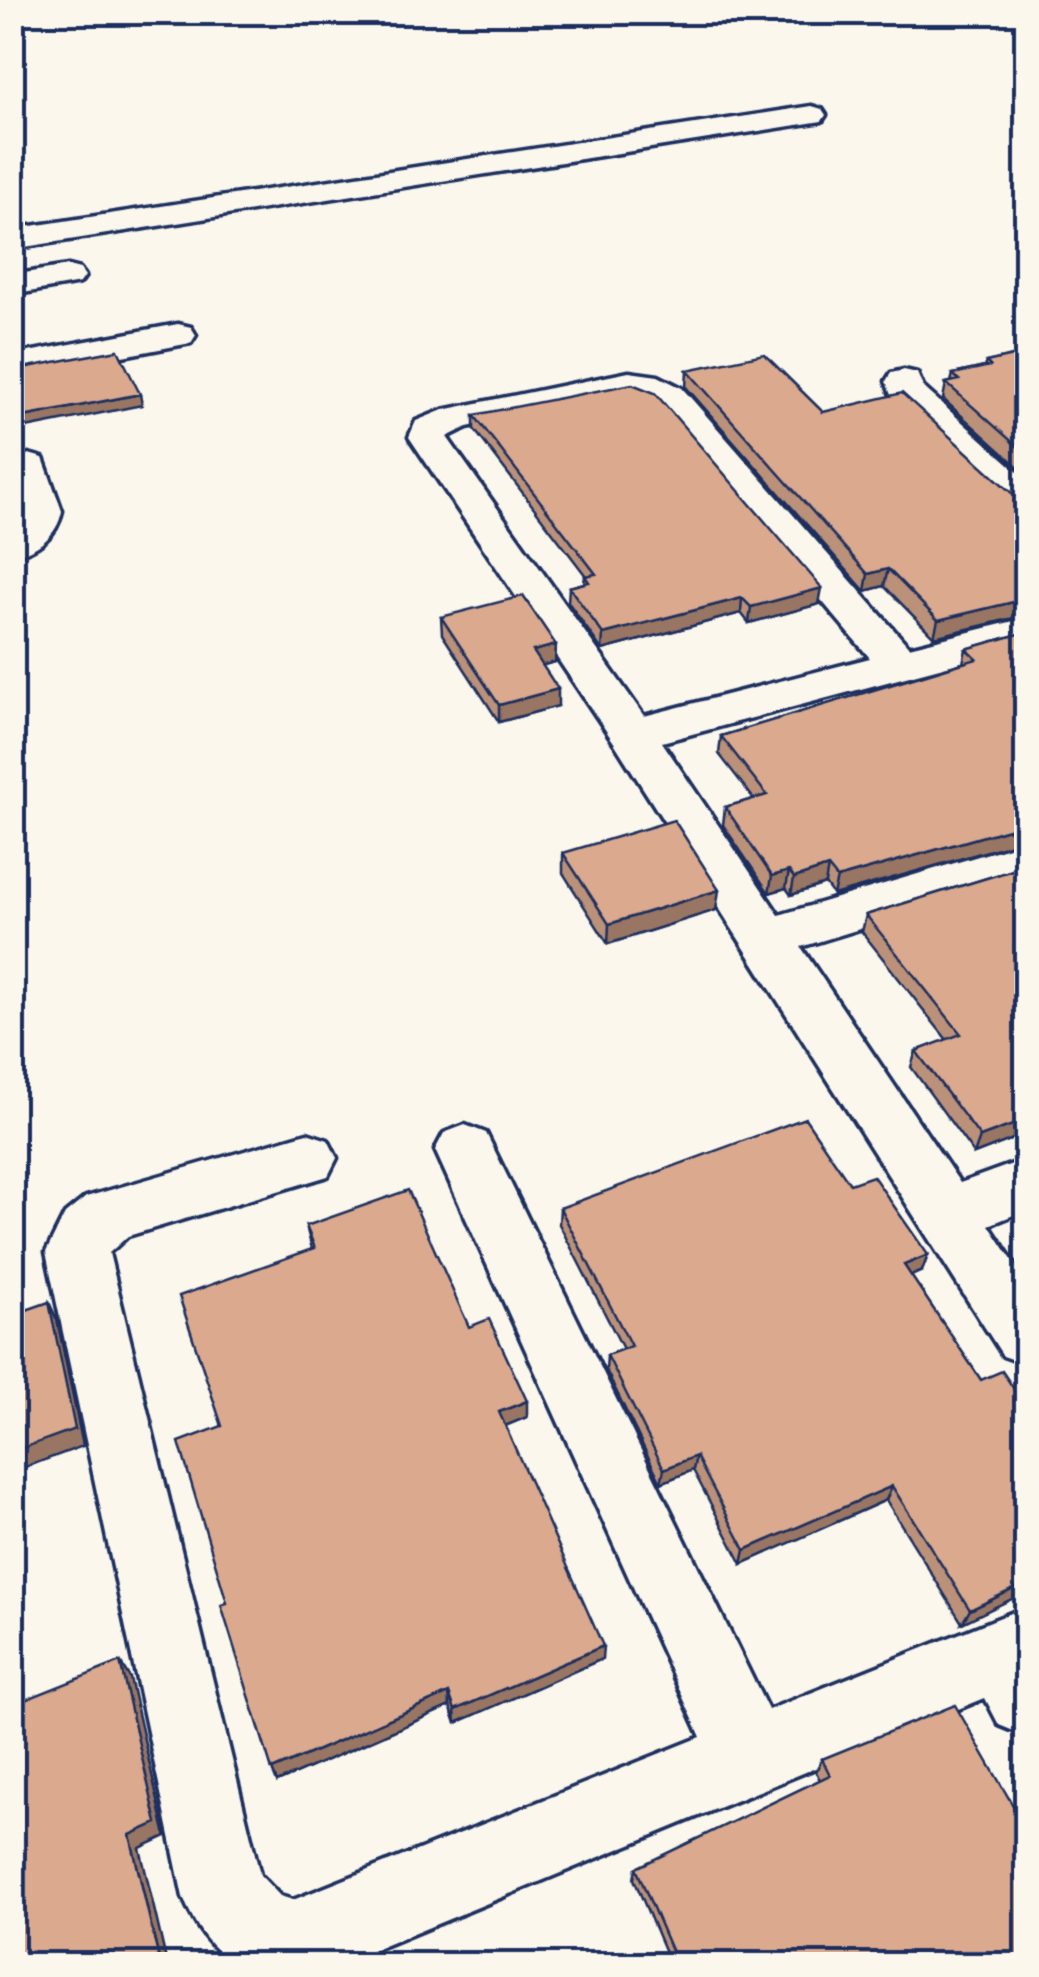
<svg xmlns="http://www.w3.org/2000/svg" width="1039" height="1977" font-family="'Balsamiq Sans',sans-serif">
  <rect width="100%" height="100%" fill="#fbf7ec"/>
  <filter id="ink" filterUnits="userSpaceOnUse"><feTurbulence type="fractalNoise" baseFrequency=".01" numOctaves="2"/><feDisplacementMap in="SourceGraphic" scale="20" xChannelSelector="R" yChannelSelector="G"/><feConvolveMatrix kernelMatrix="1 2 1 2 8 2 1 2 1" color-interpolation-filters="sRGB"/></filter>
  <g filter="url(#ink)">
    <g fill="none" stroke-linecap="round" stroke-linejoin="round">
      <g stroke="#1b2f5e" stroke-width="7">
        <path id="minor" d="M 812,106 L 822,109 L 826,115 L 822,121 L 12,249 L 12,229 Z
          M 68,266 L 80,269 L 85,276 L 80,283 L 12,295 L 12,275 Z
          M 178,324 L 191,327 L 196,335 L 191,343 L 12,377 L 12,355 Z
          M 904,370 L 917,373 L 923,387 L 1026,479 L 1026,512 L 1012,509 L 892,398 L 886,381 L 891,373 Z
          M 629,372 L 658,376 L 682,388 L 909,647 L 1026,618 L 1026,645 L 662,742 L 779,915 L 1026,842 L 1026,878 L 801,947 L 960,1183 L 1026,1159 L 1026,1210 L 989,1225 L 1026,1281 L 1026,1364 L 1003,1356 L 615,744 L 409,437 L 416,421 L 443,410 ZM 629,394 L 656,404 L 870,658 L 644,716 L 447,437 L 467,427 Z
          M 29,454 L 43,458 L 62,511 C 57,537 36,551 12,556 L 12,526 L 22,511 L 12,461 Z
          M 465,1125 L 486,1133 L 768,1710 L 1026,1607 L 1026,1736 L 999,1725 L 985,1698 L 340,1964 L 239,1964 C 210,1952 195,1925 183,1897 L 46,1252 L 65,1214 L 86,1197 L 307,1133 L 328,1140 L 337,1158 L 328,1176 L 128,1236 L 109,1253 L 260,1875 L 280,1896 L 293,1900 L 701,1737 L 435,1150 L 444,1133 Z"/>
      </g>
      <use href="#minor" fill="#fbf7ec" fill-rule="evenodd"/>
    </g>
    <path fill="#bc9179" stroke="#1b2f5e" stroke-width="2.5" d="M 1026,353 L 1026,474 L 943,399 L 946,383 L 951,382 L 953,374 L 984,367 L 986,362 Z
      M 687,370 L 823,412 L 1014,495 L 1026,498 L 1026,615 L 934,637 L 884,586 L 865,591 L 686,387 Z
      M 474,415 L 819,604 L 749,623 L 741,613 L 602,650 L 568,602 L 569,587 L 584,583 L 585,576 L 586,576 L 474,429 Z
      M 441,617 L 556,645 L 555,662 L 542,665 L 558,706 L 499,722 L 442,634 Z
      M 1026,632 L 833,895 L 825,884 L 791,895 L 786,888 L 769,893 L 723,825 L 725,807 L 754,799 L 719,754 L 721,736 L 963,663 L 966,649 Z
      M 563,853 L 716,910 L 608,944 L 563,873 Z
      M 1026,866 L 1026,1134 L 974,1154 L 911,1067 L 916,1051 L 947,1040 L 862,932 L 866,915 Z
      M 850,1184 L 928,1255 L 922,1271 L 911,1276 L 981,1380 L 1026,1407 L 1026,1592 L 962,1623 L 886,1500 L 742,1564 L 693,1470 L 661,1483 L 606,1370 L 607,1355 L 623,1349 L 559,1224 L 560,1208 Z
      M 306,1226 L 469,1327 L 527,1417 L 505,1426 L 602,1659 L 456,1723 L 450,1706 L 277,1782 L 227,1603 L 221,1426 L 312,1249 Z
      M 822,1759 L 1026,1964 L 670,1964 L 634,1879 L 636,1868 L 820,1780 L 816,1772 Z"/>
    <path fill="#997663" stroke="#1b2f5e" stroke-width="2.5" d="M 140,394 L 142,405 L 16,430 L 13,419 Z
      M 12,481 L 18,508 L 12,509 Z
      M 888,569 L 884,586 L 865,591 L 868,574 Z
      M 822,588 L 819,604 L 749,623 L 751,607 Z
      M 742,598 L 741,613 L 602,650 L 603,634 Z
      M 1026,599 L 1026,615 L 934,637 L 938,620 Z
      M 556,645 L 555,662 L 533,668 L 533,651 Z
      M 558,689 L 558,706 L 499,722 L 499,705 Z
      M 1026,824 L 1026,840 L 833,895 L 837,878 Z
      M 828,867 L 825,884 L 791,895 L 794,878 Z
      M 789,871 L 786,888 L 769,893 L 772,876 Z
      M 719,890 L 716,910 L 608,944 L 609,924 Z
      M 1026,1120 L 1026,1134 L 974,1154 L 980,1137 Z
      M 928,1255 L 922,1271 L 898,1281 L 904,1265 Z
      M 49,1302 L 57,1320 L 83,1446 L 12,1472 L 12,1452 Z
      M 527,1401 L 527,1417 L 500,1428 L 499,1412 Z
      M 696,1456 L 693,1470 L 661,1483 L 664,1469 Z
      M 892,1486 L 886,1500 L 742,1564 L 745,1550 Z
      M 1026,1583 L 1026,1592 L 962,1623 L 970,1610 Z
      M 603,1646 L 602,1659 L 456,1723 L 455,1710 Z
      M 120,1662 L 130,1678 L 166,1836 L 140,1848 L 167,1964 L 160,1964 L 130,1835 Z
      M 449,1693 L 450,1706 L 277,1782 L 272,1770 Z"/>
    <path fill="#dba98d" stroke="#1b2f5e" stroke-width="2.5" d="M 118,350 L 140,394 L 13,419 L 12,370 Z
      M 1026,353 L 1026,454 L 946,383 L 959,380 L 953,374 L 990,366 L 986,362 Z
      M 764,354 L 823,412 L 902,393 L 1014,495 L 1026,498 L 1026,599 L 938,620 L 888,569 L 868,574 L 687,370 Z
      M 632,384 L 655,393 L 822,588 L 751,607 L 742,598 L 603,634 L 569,587 L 589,582 L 585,576 L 596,574 L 474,415 Z
      M 523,596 L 556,645 L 533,651 L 558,689 L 499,705 L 441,617 Z
      M 1026,632 L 1026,824 L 837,878 L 828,867 L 794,878 L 789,871 L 772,876 L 725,807 L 767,795 L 721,736 L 977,659 L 966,649 Z
      M 674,820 L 719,890 L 609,924 L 563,853 Z
      M 1026,866 L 1026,1120 L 980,1137 L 916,1051 L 961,1034 L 866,915 Z
      M 805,1118 L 850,1184 L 873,1176 L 928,1255 L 904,1265 L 981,1380 L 1002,1371 L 1026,1407 L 1026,1583 L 970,1610 L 892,1486 L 745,1550 L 696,1456 L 664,1469 L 607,1355 L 631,1346 L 560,1208 Z
      M 408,1190 L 469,1327 L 489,1319 L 527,1401 L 499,1412 L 603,1646 L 455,1710 L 449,1693 L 272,1770 L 221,1605 L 227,1603 L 179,1442 L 222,1426 L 179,1296 L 315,1248 L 306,1226 Z
      M 49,1302 L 75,1429 L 12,1452 L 12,1315 Z
      M 120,1662 L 157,1823 L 130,1835 L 160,1964 L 12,1964 L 12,1705 Z
      M 955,1705 L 1026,1828 L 1026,1964 L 677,1964 L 636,1868 L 830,1775 L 822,1759 Z"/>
  </g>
  <rect width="1039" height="1977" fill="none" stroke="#fbf7ec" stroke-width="50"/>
  <rect x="25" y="25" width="989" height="1927" fill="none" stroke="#1b2f5e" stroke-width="4" filter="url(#ink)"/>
</svg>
